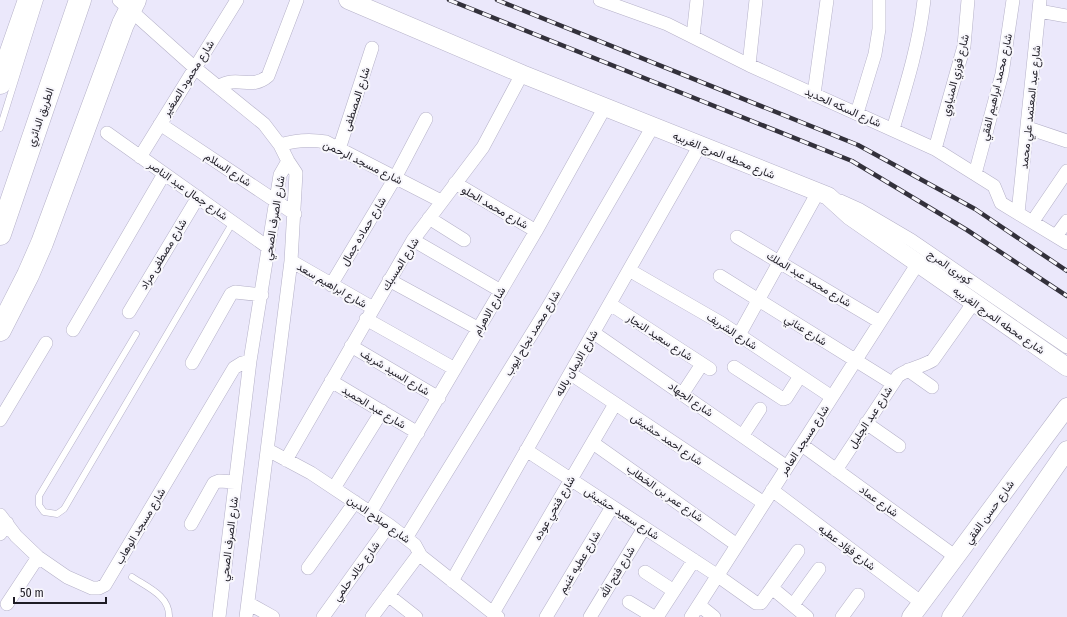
<svg xmlns="http://www.w3.org/2000/svg" width="1067" height="617" font-family="'Fira Sans Condensed',Vazirmatn,sans-serif">
  <rect width="100%" height="100%" fill="#ebe8fb"/>
  <g fill="none" stroke-linecap="round" stroke-linejoin="round">
    <g stroke="#b5b1c8" stroke-width="7">
      <path id="lane" d="M 0,128 L 40,0
        M 136,334 L 39,496 L 39,505 L 44,512 L 57,514 L 64,509 L 233,222
        M 132,577 C 147,587 170,596 169,617"/>
    </g>
    <g stroke="#b5b1c8" stroke-width="14">
      <path id="street" d="M 119,0 L 195,68 L 264,124 L 280,145 L 288,161 L 296,173 L 291,261 L 246,617
        M 600,0 L 667,24 L 749,65 L 935,149 L 994,186 L 1001,203 L 1067,243
        M 1039,11 L 1067,16
        M 693,36 L 697,0
        M 749,65 L 756,0
        M 218,87 C 238,74 251,91 268,76 L 297,0
        M 814,94 L 827,0
        M 857,113 L 875,54 L 879,29 L 879,0
        M 160,124 L 295,214
        M 1028,128 L 1067,141
        M 893,129 C 906,86 919,45 924,0
        M 107,133 L 269,248
        M 280,145 C 296,140 309,139 326,142 L 441,201
        M 339,149 L 372,48
        M 935,149 L 964,46 L 968,0
        M 140,157 L 237,0
        M 975,174 L 1002,74 L 1013,0
        M 455,183 L 536,231
        M 840,201 L 860,210 L 911,240 L 1067,347
        M 1018,213 L 1040,0
        M 429,218 L 464,240
        M 1033,221 L 1067,171
        M 1056,236 L 1067,221
        M 737,237 L 880,322
        M 413,240 L 501,291
        M 291,261 L 373,308
        M 629,270 L 721,323 L 832,397
        M 720,276 L 892,383
        M 389,280 L 479,329
        M 331,285 L 395,178 L 426,119
        M 610,304 L 710,369
        M 129,312 L 198,197
        M 366,319 L 455,369
        M 73,330 L 164,174
        M 594,333 L 787,467
        M 739,335 L 818,192
        M 351,346 L 439,398
        M 192,363 L 231,294 L 235,292 L 262,295
        M 734,367 L 783,399 L 786,398 L 800,376
        M 908,370 L 932,387
        M 571,374 L 764,503
        M 331,381 L 418,433
        M 683,393 L 702,364
        M 0,420 L 46,343
        M 866,423 L 899,446
        M 743,435 L 760,409
        M 593,443 L 737,545
        M 802,445 L 956,557
        M 268,450 L 311,473 L 389,525 L 415,545 L 421,556 L 498,617
        M 526,450 L 718,576 L 756,603 L 761,603 L 798,551
        M 286,460 L 413,240 L 483,147 L 522,74
        M 836,470 L 898,376 C 909,368 922,367 933,360 L 974,302
        M 334,488 L 382,411
        M 772,490 L 922,603
        M 370,513 L 536,231 L 605,107
        M 0,515 L 16,536 L 38,557 L 67,577 L 92,588 L 99,588 L 105,585 L 234,368 L 242,363 L 250,361
        M 191,524 L 214,483 L 219,481 L 235,482
        M 0,534 L 7,523
        M 406,538 L 544,314 L 653,126
        M 308,568 L 355,502
        M 645,572 L 674,591
        M 452,581 L 700,145
        M 772,588 L 807,617
        M 388,595 L 416,617
        M 629,602 L 654,617
        M 248,603 L 273,617
        M 7,604 L 38,557
        M 699,605 L 714,617
        M 793,605 L 819,569
        M 493,613 L 615,404
        M 219,617 L 250,361 L 280,175 L 288,161
        M 323,617 L 389,525
        M 372,617 L 419,554
        M 546,617 L 612,507
        M 590,617 L 644,528
        M 657,617 L 694,560
        M 691,617 L 918,263
        M 842,617 L 858,595"/>
    </g>
    <g stroke="#b5b1c8" stroke-width="19">
      <path id="secondary" d="M 348,0 L 522,74 L 828,196 L 850,216 L 1067,367
        M 911,617 L 1067,407
        M 951,617 L 1067,450"/>
    </g>
    <g stroke="#b5b1c8" stroke-width="23">
      <path id="highway" d="M 0,83 L 29,0
        M 0,234 L 80,0
        M 0,330 L 28,275 L 42,243 L 123,24 L 135,0"/>
    </g>
    <use href="#lane" stroke="#fff" stroke-width="6"/>
    <use href="#street" stroke="#fff" stroke-width="13"/>
    <use href="#secondary" stroke="#fff" stroke-width="18"/>
    <use href="#highway" stroke="#fff" stroke-width="22"/>
    <g stroke="#33313b" stroke-width="4.5">
      <path id="rail" d="M 449,0 L 852,161 L 967,230 L 1067,296
        M 497,0 L 858,145 L 975,209 L 1067,271"/>
    </g>
    <use href="#rail" stroke="#f8f7fc" stroke-width="3" stroke-dasharray="9" stroke-linecap="butt"/>
  </g>
  <g text-anchor="middle" stroke-width="4" stroke-linejoin="round" paint-order="stroke">
    <g font-size="11" fill="#1e1c25" stroke="#f8f7fc">
      <text transform="translate(955 75) rotate(-76)" y="4">شارع فوزي المنياوي</text>
      <text transform="translate(188 78) rotate(-58)" y="4">شارع محمود الصغير</text>
      <text transform="translate(996 87) rotate(-77)" y="4">شارع محمد ابراهيم الفقي</text>
      <text transform="translate(356 99) rotate(-72)" y="4">شارع المصطفى</text>
      <text transform="translate(843 107) rotate(24)" y="4">شارع السكه الحديد</text>
      <text transform="translate(1030 107) rotate(-84)" y="4">شارع عبد المعتمد علي محمد</text>
      <text transform="translate(40 117) rotate(-71)" y="4">الطريق الدائري</text>
      <text transform="translate(724 155) rotate(22)" y="4">شارع محطه المرج الغربيه</text>
      <text transform="translate(363 162) rotate(26)" y="4">شارع مسجد الرحمن</text>
      <text transform="translate(228 169) rotate(33)" y="4">شارع السلام</text>
      <text transform="translate(188 190) rotate(35)" y="4">شارع جمال عبد الناصر</text>
      <text transform="translate(495 207) rotate(30)" y="4">شارع محمد الحلو</text>
      <text transform="translate(274 218) rotate(-81)" y="4">شارع الصرف الصحي</text>
      <text transform="translate(363 231) rotate(-59)" y="4">شارع حماده جمال</text>
      <text transform="translate(163 254) rotate(-59)" y="4">شارع مصطفى مراد</text>
      <text transform="translate(400 264) rotate(-58)" y="4">شارع المسبك</text>
      <text transform="translate(950 267) rotate(35)" y="4">كوبرى المرج</text>
      <text transform="translate(809 279) rotate(31)" y="4">شارع محمد عبد الملك</text>
      <text transform="translate(332 285) rotate(30)" y="4">شارع ابراهيم سعد</text>
      <text transform="translate(489 311) rotate(-60)" y="4">شارع الاهرام</text>
      <text transform="translate(999 320) rotate(35)" y="4">شارع محطه المرج الغربيه</text>
      <text transform="translate(806 330) rotate(32)" y="4">شارع عناني</text>
      <text transform="translate(732 331) rotate(33)" y="4">شارع الشريف</text>
      <text transform="translate(532 333) rotate(-59)" y="4">شارع محمد نجاح ايوب</text>
      <text transform="translate(660 337) rotate(33)" y="4">شارع سعيد النجار</text>
      <text transform="translate(576 363) rotate(-60)" y="4">شارع الايمان بالله</text>
      <text transform="translate(395 372) rotate(31)" y="4">شارع السيد شريف</text>
      <text transform="translate(691 399) rotate(35)" y="4">شارع الجهاد</text>
      <text transform="translate(374 407) rotate(31)" y="4">شارع عبد الحميد</text>
      <text transform="translate(870 417) rotate(-57)" y="4">شارع عبد الجليل</text>
      <text transform="translate(667 439) rotate(34)" y="4">شارع احمد حشيش</text>
      <text transform="translate(804 440) rotate(-57)" y="4">شارع مسجد العامر</text>
      <text transform="translate(665 493) rotate(35)" y="4">شارع عمر بن الخطاب</text>
      <text transform="translate(879 501) rotate(36)" y="4">شارع عماد</text>
      <text transform="translate(554 508) rotate(-60)" y="4">شارع فتحي عوده</text>
      <text transform="translate(989 512) rotate(-54)" y="4">شارع حسن الفقي</text>
      <text transform="translate(622 513) rotate(33)" y="4">شارع سعيد حشيش</text>
      <text transform="translate(379 519) rotate(35)" y="4">شارع صلاح الدين</text>
      <text transform="translate(140 526) rotate(-59)" y="4">شارع مسجد الوهاب</text>
      <text transform="translate(229 539) rotate(-83)" y="4">شارع الصرف الصحي</text>
      <text transform="translate(847 547) rotate(37)" y="4">شارع فؤاد عطيه</text>
      <text transform="translate(579 562) rotate(-59)" y="4">شارع عطيه غنيم</text>
      <text transform="translate(356 571) rotate(-54)" y="4">شارع خالد حلمي</text>
      <text transform="translate(617 572) rotate(-59)" y="4">شارع فتح الله</text>
    </g>
  </g>
  <path d="M14 597v6h92v-6" fill="none" stroke="#1e1c25" stroke-width="2"/>
  <text x="20" y="597" font-size="12" fill="#1e1c25" stroke="#f8f7fc" stroke-width="3" paint-order="stroke">50 m</text>
</svg>
